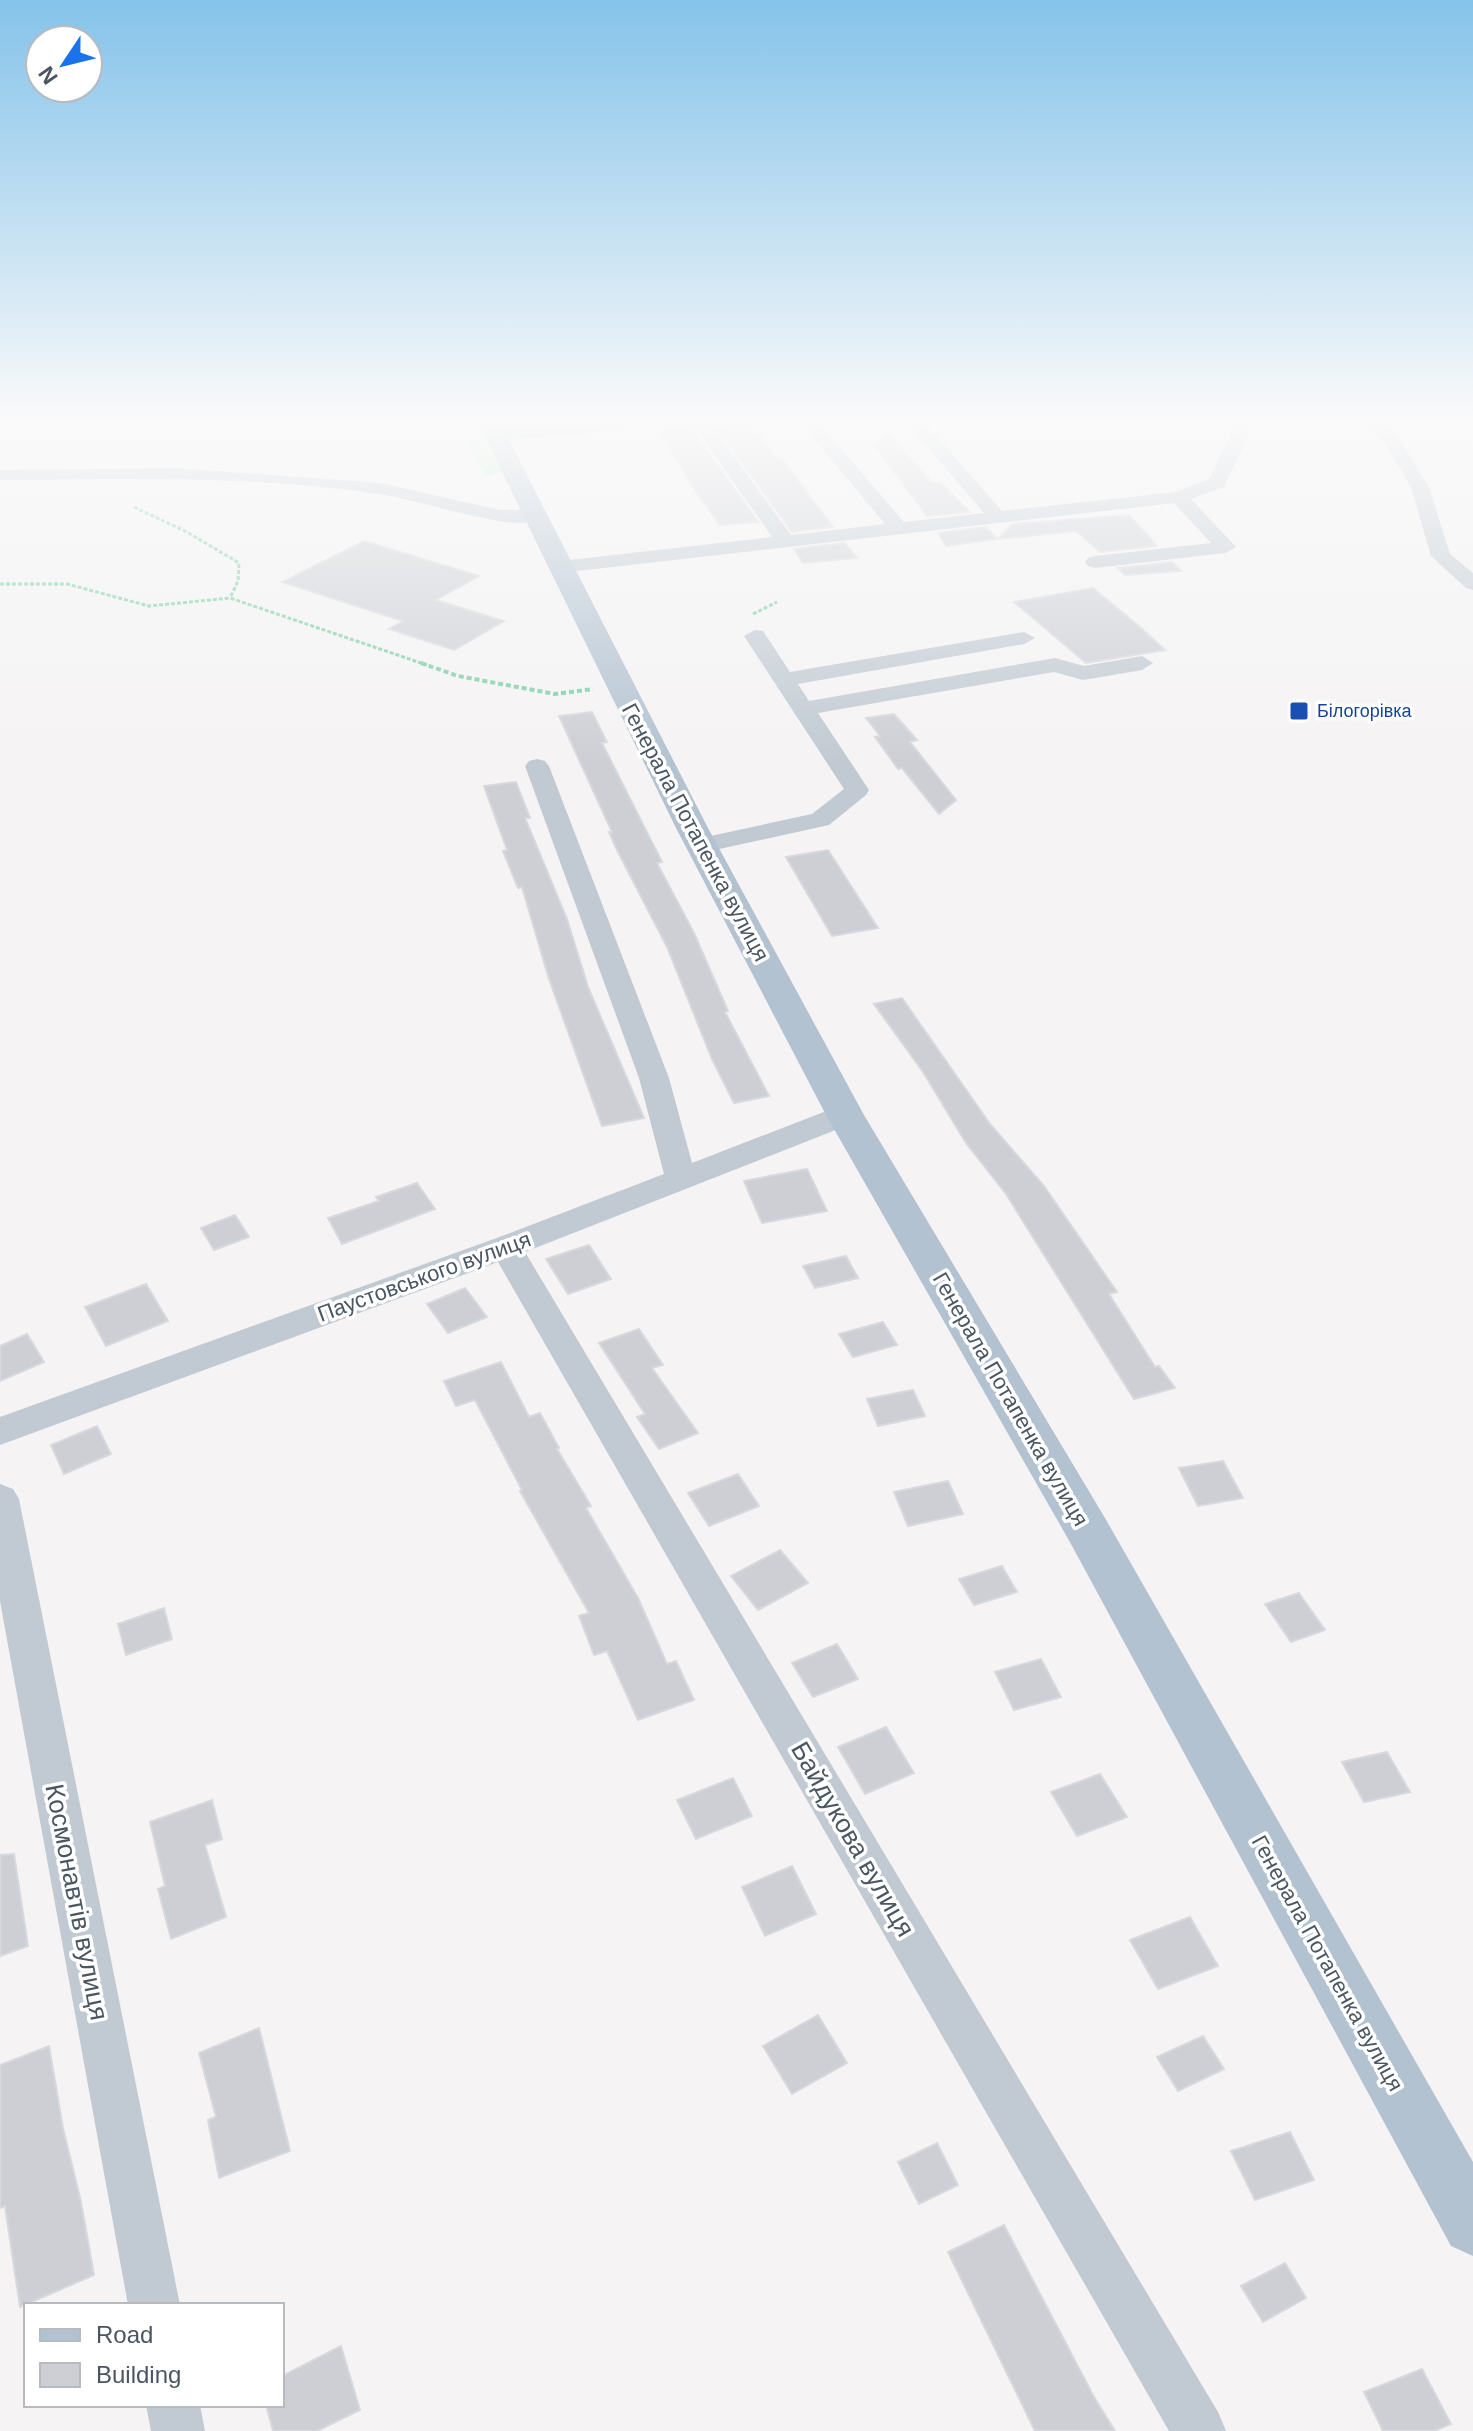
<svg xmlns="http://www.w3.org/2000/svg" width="1473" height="2431" font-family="Helvetica,sans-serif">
  <rect width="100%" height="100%" fill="#f5f3f3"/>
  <path fill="#c3f1d5" d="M 472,439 L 484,441 L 502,472 L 485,477 L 467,442 Z"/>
  <path fill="#cdcfd5" stroke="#d7d9de" stroke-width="2" d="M 750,423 L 778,459 L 781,458 L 833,527 L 792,532 L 716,427 Z
    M 687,429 L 692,429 L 758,522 L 720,525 L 692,486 L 660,431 Z
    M 888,433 L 933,483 L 940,482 L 970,512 L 927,516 L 874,445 Z
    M 1129,515 L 1157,546 L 1100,552 L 1076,531 L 998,539 L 1012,524 Z
    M 986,527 L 997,539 L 946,546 L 938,533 Z
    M 364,541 L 479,576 L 436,600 L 504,621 L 454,650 L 389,629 L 403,621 L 282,582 Z
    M 845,543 L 857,558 L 803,563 L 794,549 Z
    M 1172,562 L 1181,571 L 1125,575 L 1118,568 Z
    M 1093,588 L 1140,627 L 1165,650 L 1086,663 L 1014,602 Z
    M 592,712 L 607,742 L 602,743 L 662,862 L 657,863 L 694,933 L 728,1011 L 725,1012 L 769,1096 L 734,1103 L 712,1059 L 667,947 L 617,850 L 609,832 L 612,832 L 559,716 Z
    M 894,714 L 917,740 L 910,742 L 956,800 L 939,814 L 902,768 L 898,769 L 875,737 L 880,736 L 866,718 Z
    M 516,782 L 530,818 L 525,818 L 567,919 L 588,987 L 644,1118 L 602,1126 L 549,979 L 522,887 L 518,888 L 503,851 L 507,850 L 484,786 Z
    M 828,850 L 878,928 L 832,936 L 786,857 Z
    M 902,998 L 990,1124 L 1044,1186 L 1117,1292 L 1109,1294 L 1155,1367 L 1159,1366 L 1175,1388 L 1134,1399 L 1006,1194 L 966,1143 L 923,1072 L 874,1004 Z
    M 807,1169 L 827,1211 L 762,1223 L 744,1181 Z
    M 417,1183 L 435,1209 L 342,1244 L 328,1218 L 379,1201 L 376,1197 Z
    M 235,1215 L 249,1237 L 214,1250 L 201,1228 Z
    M 589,1245 L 611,1279 L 568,1294 L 546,1259 Z
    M 846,1256 L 858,1278 L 815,1288 L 803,1266 Z
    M 146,1284 L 168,1321 L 106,1346 L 85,1307 Z
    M 465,1288 L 487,1317 L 448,1333 L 427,1304 Z
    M 883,1322 L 897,1345 L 853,1357 L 839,1334 Z
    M 639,1329 L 663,1365 L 652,1368 L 698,1433 L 659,1449 L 637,1417 L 645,1414 L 599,1343 Z
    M 27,1334 L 44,1362 L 0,1381 L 0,1346 Z
    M 501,1362 L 529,1417 L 540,1413 L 559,1448 L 557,1449 L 591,1506 L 586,1508 L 638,1598 L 667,1664 L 676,1661 L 694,1700 L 638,1720 L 607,1651 L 594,1655 L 579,1616 L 589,1613 L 520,1491 L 522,1490 L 475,1400 L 456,1406 L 444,1381 Z
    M 913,1390 L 925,1416 L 878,1426 L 867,1399 Z
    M 97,1426 L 111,1454 L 64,1474 L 51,1445 Z
    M 1223,1461 L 1243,1498 L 1198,1506 L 1179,1468 Z
    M 738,1474 L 759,1506 L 709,1526 L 688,1493 Z
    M 948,1481 L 963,1514 L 908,1526 L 894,1492 Z
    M 780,1550 L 808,1583 L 758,1610 L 731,1576 Z
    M 1002,1566 L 1017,1592 L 974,1605 L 959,1579 Z
    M 1299,1593 L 1325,1630 L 1291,1642 L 1265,1604 Z
    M 164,1608 L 172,1639 L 126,1655 L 118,1624 Z
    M 837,1644 L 858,1679 L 813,1697 L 792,1663 Z
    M 1041,1659 L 1061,1697 L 1014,1710 L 995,1672 Z
    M 886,1727 L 914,1773 L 865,1794 L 838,1747 Z
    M 1387,1752 L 1410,1792 L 1364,1802 L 1342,1762 Z
    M 1100,1774 L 1127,1817 L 1077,1836 L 1051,1792 Z
    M 733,1778 L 752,1816 L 696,1839 L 677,1800 Z
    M 212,1800 L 222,1839 L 205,1845 L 226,1917 L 171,1939 L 158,1889 L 165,1886 L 150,1822 Z
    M 14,1854 L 28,1946 L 0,1956 L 0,1855 Z
    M 792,1866 L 816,1914 L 765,1936 L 742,1887 Z
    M 1190,1917 L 1218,1966 L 1158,1989 L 1130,1940 Z
    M 818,2015 L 847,2063 L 792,2094 L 763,2046 Z
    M 259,2028 L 290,2151 L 219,2178 L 208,2120 L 216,2117 L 199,2053 Z
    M 1203,2036 L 1224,2069 L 1178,2091 L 1157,2057 Z
    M 49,2046 L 63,2128 L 81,2202 L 94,2275 L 20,2307 L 5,2206 L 0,2208 L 0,2065 Z
    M 1290,2132 L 1314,2180 L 1255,2200 L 1231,2151 Z
    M 937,2143 L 958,2185 L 919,2204 L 898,2162 Z
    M 1004,2225 L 1094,2397 L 1115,2431 L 1035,2431 L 948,2252 Z
    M 1285,2263 L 1306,2298 L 1263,2322 L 1241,2286 Z
    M 341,2346 L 360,2410 L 317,2431 L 273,2431 L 266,2405 L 282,2405 L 282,2376 Z
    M 1422,2369 L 1451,2424 L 1434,2431 L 1383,2431 L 1364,2392 Z"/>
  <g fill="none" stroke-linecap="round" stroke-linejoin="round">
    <path stroke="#7ad0a6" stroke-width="3" stroke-dasharray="4 2" stroke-linecap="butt" d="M 134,507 L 187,532 L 239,563 L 238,581 L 230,598
      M 0,584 L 67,584 L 149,606 L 230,598 L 427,665
      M 753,614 L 777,602"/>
    <path stroke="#7ad0a6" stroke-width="4" stroke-dasharray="5 3" stroke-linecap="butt" d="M 421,663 L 458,676 L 555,694 L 593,689"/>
    <path fill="#c1cad2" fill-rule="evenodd" d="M 692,423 L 710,423 L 791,535 L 885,524 L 801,423 L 819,423 L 904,522 L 984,513 L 907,423 L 925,423 L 1002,511 L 1176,492 L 1209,479 L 1230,436 L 1230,423 L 1248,423 L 1248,436 L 1224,487 L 1191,499 L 1236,547 L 1226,553 L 1095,568 L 1088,566 L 1085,562 L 1088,558 L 1095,556 L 1211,543 L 1174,503 L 560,573 L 553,571 L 550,567 L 553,563 L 560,561 L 772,537 Z
      M 1365,423 L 1384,423 L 1397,435 L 1429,487 L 1450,554 L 1473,573 L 1473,590 L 1466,588 L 1431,556 L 1411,487 L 1384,442 Z
      M 176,468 L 380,483 L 500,510 L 535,510 L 545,516 C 530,532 476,516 456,512 C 431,506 405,498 379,494 C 254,475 126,479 0,480 L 0,470 Z
      M 755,630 L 763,631 L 790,672 L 1024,632 L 1035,638 L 1024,644 L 798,684 L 809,701 L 1055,658 L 1084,666 L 1142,656 L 1153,663 L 1142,670 L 1083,680 L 1054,672 L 818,713 L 869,790 L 866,795 L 829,825 L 701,853 L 692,850 L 688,845 L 692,840 L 812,814 L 844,789 L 744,636 Z
      M 537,759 L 545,761 L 549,766 L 669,1078 L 692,1163 L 834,1108 L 845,1106 L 856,1108 L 860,1115 L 856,1122 L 525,1252 L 1218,2412 L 1226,2431 L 1169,2431 L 498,1262 L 0,1445 L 0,1417 L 494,1239 L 664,1174 L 639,1078 L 525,766 L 529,761 Z
      M 0,1484 L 13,1489 L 19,1499 L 180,2305 L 128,2305 L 0,1601 Z
      M 146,2405 L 200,2405 L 205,2431 L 151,2431 Z"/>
    <path fill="#b3c2d1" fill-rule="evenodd" d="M 478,423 L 500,423 L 502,428 L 552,423 L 632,423 L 621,430 L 509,440 L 708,828 L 864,1115 L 1105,1518 L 1473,2162 L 1473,2256 L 1451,2246 L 1071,1544 L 826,1115 L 676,828 Z"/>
  </g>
  <linearGradient id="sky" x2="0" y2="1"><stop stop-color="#85c3ea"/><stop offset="0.55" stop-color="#fafafa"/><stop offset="1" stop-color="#fafafa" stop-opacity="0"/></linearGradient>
  <rect width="1473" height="763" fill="url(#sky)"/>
  <rect fill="#1a4fb4" stroke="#fff" stroke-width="3" x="1289" y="701" width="20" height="20" rx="4"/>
  <g text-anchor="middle" stroke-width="7" stroke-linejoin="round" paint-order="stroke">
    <g font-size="18" fill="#164399" stroke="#fff" text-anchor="start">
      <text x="1317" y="717">Білогорівка</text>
    </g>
    <g font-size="22" fill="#4a5661" stroke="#fff">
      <text transform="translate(696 832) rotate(62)" y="8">Генерала Потапенка вулиця</text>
      <text transform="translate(424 1276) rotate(-20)" y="8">Паустовського вулиця</text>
      <text transform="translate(1011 1399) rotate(60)" y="8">Генерала Потапенка вулиця</text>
      <text transform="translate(1328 1963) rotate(61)" y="8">Генерала Потапенка вулиця</text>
    </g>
    <g font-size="26" fill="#4a5661" stroke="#fff">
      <text transform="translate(853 1839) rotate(60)" y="9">Байдукова вулиця</text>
      <text transform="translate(77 1902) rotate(79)" y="9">Космонавтів вулиця</text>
    </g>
  </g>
  <rect x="24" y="2303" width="260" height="104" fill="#ffffff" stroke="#b7bbc0" stroke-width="2"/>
  <rect x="40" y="2329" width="40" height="12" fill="#b3c2d1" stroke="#b7bbc0" stroke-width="2"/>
  <text x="96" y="2343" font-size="24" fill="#4a5661">Road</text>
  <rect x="40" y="2363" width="40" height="24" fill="#cdcfd5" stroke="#b7bbc0" stroke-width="2"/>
  <text x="96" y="2383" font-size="24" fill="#4a5661">Building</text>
  <g transform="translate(64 64) rotate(235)"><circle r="38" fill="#ffffff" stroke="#b7bbc0" stroke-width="2"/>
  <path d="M0-6L14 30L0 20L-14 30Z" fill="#1a73e8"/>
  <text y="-12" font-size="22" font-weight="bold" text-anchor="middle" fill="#4a5661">N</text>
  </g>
</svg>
